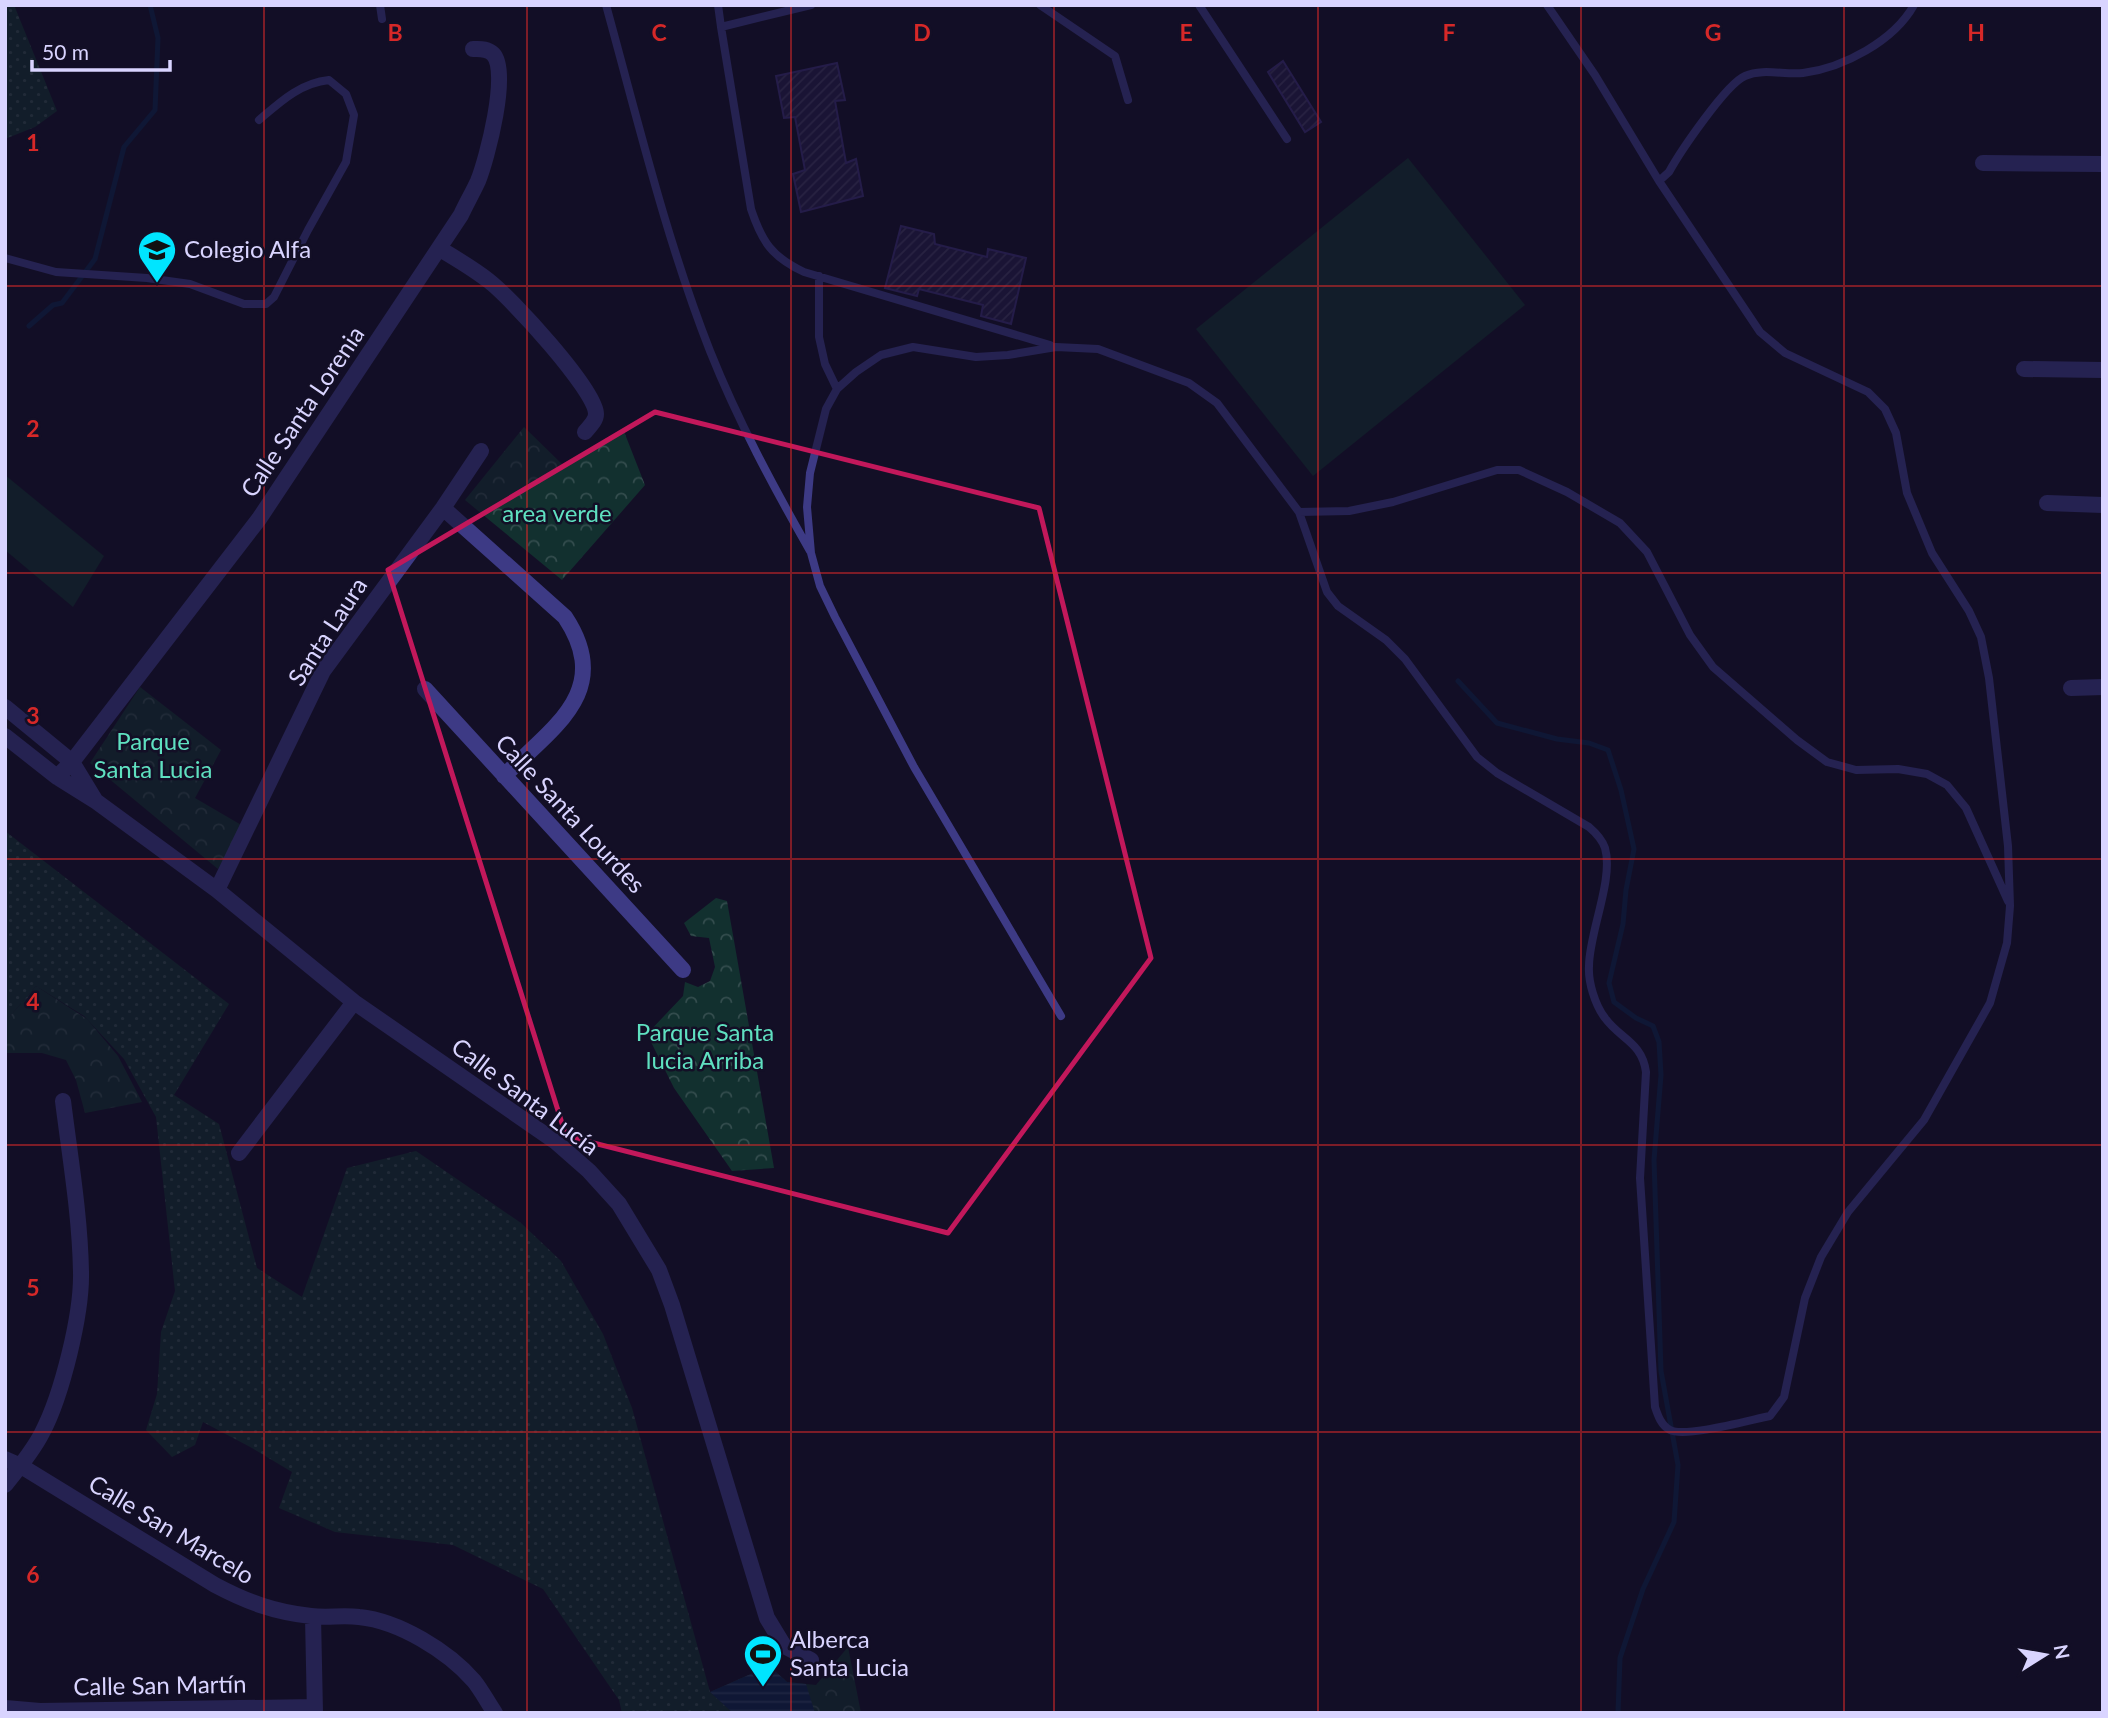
<svg xmlns="http://www.w3.org/2000/svg" width="2108" height="1718" font-family="Lato,sans-serif">
  <defs>
    <pattern id="grass-dots" width="8" height="8" patternUnits="userSpaceOnUse" patternTransform="scale(1.75)"><rect width="8" height="8" fill="#12302f"/><path d="M2 2h.1M6 6h.1" fill="none" stroke="#344d4e" stroke-width="1.8" stroke-linecap="round"/></pattern>
    <pattern id="park-crowns" width="20" height="18" patternUnits="userSpaceOnUse" patternTransform="scale(1.75)"><rect width="20" height="18" fill="#12302f"/><path d="M2 6a3 3 0 1 1 6 0M12 15a3 3 0 1 1 6 0" fill="none" stroke="#344d4e"/></pattern>
    <pattern id="water-rules" width="6" height="5" patternUnits="userSpaceOnUse" patternTransform="scale(1.75)"><rect width="6" height="5" fill="#0c2248"/><path d="M0 2.5h6" fill="none" stroke="#2f4163"/></pattern>
    <pattern id="building-hatch" width="6" height="6" patternUnits="userSpaceOnUse" patternTransform="scale(1.75)"><rect width="6" height="6" fill="#241b47"/><path d="M-1 1l2-2M0 6l6-6M5 7l2-2" fill="none" stroke="#433b63"/></pattern>
  </defs>
  <rect width="100%" height="100%" fill="#130f26"/>
  <path fill="url(#grass-dots)" d="M 5,5 L 14,5 L 57,111 L 35,127 L 5,139 Z
    M 5,831 L 229,1004 L 174,1095 L 219,1124 L 257,1268 L 302,1297 L 347,1168 L 416,1151 L 521,1223 L 561,1261 L 603,1334 L 632,1408 L 710,1692 L 733,1713 L 622,1713 L 619,1700 L 543,1589 L 453,1545 L 335,1532 L 279,1508 L 292,1472 L 252,1448 L 203,1422 L 195,1445 L 172,1457 L 146,1430 L 157,1394 L 161,1332 L 175,1291 L 156,1117 L 124,1059 L 84,1016 L 36,986 L 5,1022 Z"/>
  <path fill="url(#park-crowns)" d="M 524,427 L 564,466 L 623,429 L 645,485 L 562,580 L 465,500 Z
    M 140,687 L 221,750 L 195,798 L 243,826 L 218,869 L 90,763 Z
    M 716,898 L 727,901 L 774,1168 L 732,1171 L 674,1088 L 647,1034 L 683,996 L 685,982 L 698,987 L 710,981 L 715,967 L 709,938 L 691,936 L 684,923 Z
    M 36,986 L 87,1019 L 118,1056 L 142,1102 L 85,1113 L 76,1080 L 66,1060 L 42,1053 L 5,1053 L 5,1022 Z
    M 848,1647 L 861,1713 L 733,1713 L 710,1692 L 769,1666 L 787,1682 L 816,1685 Z"/>
  <path fill="#12302f" d="M 1408,158 L 1525,305 L 1313,476 L 1196,329 Z
    M 5,475 L 104,556 L 73,607 L 5,550 Z"/>
  <path fill="url(#water-rules)" d="M 769,1666 L 787,1682 L 806,1684 L 815,1713 L 733,1713 L 710,1692 Z"/>
  <g fill="none" stroke-linecap="round" stroke-linejoin="round">
    <path stroke="#0c2248" stroke-width="5" d="M 29,326 L 53,305 L 62,303 L 95,259 L 124,147 L 155,110 L 158,38 L 150,5
      M 1458,681 L 1497,723 L 1557,739 L 1589,743 L 1608,750 L 1621,790 L 1634,849 L 1626,890 L 1623,924 L 1609,983 L 1614,1002 L 1636,1018 L 1653,1026 L 1659,1042 L 1661,1075 L 1654,1160 L 1661,1371 L 1678,1465 L 1674,1522 L 1643,1589 L 1620,1658 L 1618,1713"/>
  </g>
  <path fill="url(#building-hatch)" stroke="#3b2d73" stroke-width="2" d="M 1283,61 L 1321,122 L 1305,132 L 1268,72 Z
    M 837,63 L 845,100 L 835,101 L 846,163 L 856,159 L 863,196 L 801,212 L 793,174 L 805,170 L 795,117 L 784,118 L 776,76 Z
    M 901,226 L 934,234 L 935,244 L 987,257 L 988,249 L 1026,258 L 1011,324 L 981,316 L 983,305 L 919,289 L 917,296 L 885,288 Z"/>
  <g fill="none" stroke-linecap="round" stroke-linejoin="round">
    <path stroke="#3d3a85" stroke-width="8" d="M 380,5 L 382,19
      M 606,5 C 638,121 666,239 710,351 C 738,421 773,486 810,551
      M 718,5 L 721,27
      M 811,5 L 721,27 L 751,209 C 762,242 772,257 804,272 L 1050,345
      M 1040,5 L 1115,56 L 1128,100
      M 1199,5 L 1287,139
      M 1547,5 L 1595,75 L 1659,181
      M 5,258 L 56,272 L 147,278 L 190,284 L 244,304 L 266,304 L 274,297 L 308,230 L 346,162 L 354,115 L 346,94 L 329,80 C 300,83 280,102 259,120
      M 819,276 L 819,337 L 825,364 L 837,389
      M 1299,512 L 1349,511 L 1393,502 L 1497,470 L 1519,470 L 1567,492 L 1620,523 L 1647,552 L 1690,635 L 1713,667 L 1797,740 L 1827,762 L 1856,770 L 1898,769 L 1927,774 L 1947,785 L 1966,808 L 2008,901
      M 1061,1016 L 914,767 L 835,617 L 820,586 L 811,553 L 807,507 L 810,473 L 826,409 L 837,389 L 856,372 L 881,355 L 913,347 L 976,357 L 1008,355 L 1056,347 L 1098,349 L 1189,383 L 1217,403 L 1299,512 L 1327,592 L 1338,606 L 1386,640 L 1405,659 L 1477,757 L 1497,773 L 1589,827 C 1596,833 1602,839 1605,848 C 1614,879 1589,933 1589,966 C 1588,982 1595,1005 1605,1018 C 1620,1039 1642,1042 1646,1072 L 1640,1178 L 1655,1407 C 1658,1416 1661,1425 1670,1430 C 1685,1438 1750,1420 1770,1416 L 1784,1397 L 1805,1298 L 1821,1257 L 1848,1212 L 1924,1120 L 1990,1003 L 2007,943 L 2010,906 L 2008,846 L 1989,678 L 1981,637 L 1969,611 L 1932,553 L 1907,493 L 1896,433 L 1885,409 L 1868,392 L 1785,353 L 1760,332 L 1659,181 L 1669,172 C 1680,152 1726,84 1745,76 C 1763,68 1784,75 1803,73 C 1843,68 1894,41 1914,5"/>
    <path stroke="#3d3a85" stroke-width="16" d="M 1983,163 L 2103,164
      M 440,249 C 457,259 474,269 489,281 C 510,297 596,390 596,414 C 596,421 589,427 585,432
      M 2024,369 L 2103,370
      M 2047,503 L 2103,505
      M 443,508 L 565,617 C 614,691 553,727 504,776
      M 2071,688 L 2103,687
      M 425,689 L 683,970
      M 5,707 L 72,762 L 95,800
      M 5,736 L 57,777 L 97,802 L 217,890 L 354,1002 L 556,1142 L 589,1171 L 619,1204 L 659,1270 L 672,1305 L 767,1618 L 784,1646 L 811,1660
      M 57,777 L 72,762 L 259,519 L 461,215 C 466,204 473,192 478,181 C 487,159 510,71 493,54 C 487,48 480,49 473,49
      M 217,890 L 323,671 L 443,508 L 481,451
      M 239,1153 L 354,1002
      M 5,1459 L 21,1466 L 215,1585 C 247,1602 274,1612 311,1616 C 327,1618 343,1615 359,1617 C 399,1621 448,1651 474,1681 C 482,1691 488,1703 495,1713
      M 5,1485 C 18,1469 33,1451 42,1433 C 62,1395 82,1314 81,1272 C 80,1215 70,1157 63,1101
      M 313,1617 L 315,1713
      M 5,1708 L 40,1711 L 315,1707"/>
  </g>
  <path d="M0 0H2108V1718H0ZM 655,412 L 1039,508 L 1151,958 L 948,1233 L 566,1136 L 388,570 Z" fill="#130f26" fill-opacity=".55" fill-rule="evenodd"/>
  <path fill="none" stroke="#c2185b" stroke-width="5" stroke-linejoin="round" d="M 655,412 L 1039,508 L 1151,958 L 948,1233 L 566,1136 L 388,570 Z"/>
  <path fill="none" stroke="#d62828" stroke-width="2" stroke-opacity="0.55" d="M 264,5 L 264,1713M 527,5 L 527,1713M 791,5 L 791,1713M 1054,5 L 1054,1713M 1318,5 L 1318,1713M 1581,5 L 1581,1713M 1844,5 L 1844,1713M 5,286 L 2103,286M 5,573 L 2103,573M 5,859 L 2103,859M 5,1145 L 2103,1145M 5,1432 L 2103,1432"/>
  <defs>
    <g id="school-pin" transform="scale(2.0125)"><path d="M0 17L-7.5 6A9.5 9.5 0 1 1 7.5 6Z" fill="#00e5ff" stroke="#130f26"/><path d="M0-5L7-2L0 1L-7-2ZM-4 1L0 2.5L4 1V4Q0 6-4 4Z" fill="#111"/></g>
    <g id="stadium-pin" transform="scale(2.0125)"><path d="M0 17L-7.5 6A9.5 9.5 0 1 1 7.5 6Z" fill="#00e5ff" stroke="#130f26"/><path d="M0-5a6.5 5 0 1 0 0 10a6.5 5 0 1 0 0-10ZM-3.5-1.8h7v3.6h-7Z" fill="#111"/></g>
  </defs>
  <g fill-rule="evenodd">
    <use href="#school-pin" x="157" y="250"/>
    <use href="#stadium-pin" x="763" y="1654"/>
  </g>
  <g text-anchor="middle" stroke-width="5" stroke-linejoin="round" paint-order="stroke">
    <g font-size="24" fill="#d9d4ff" stroke="#130f26" text-anchor="start">
      <text x="184" y="258">Colegio Alfa</text>
      <text x="790" y="1648">Alberca<tspan x="790" dy="28">Santa Lucia</tspan></text>
    </g>
    <g font-size="24" fill="#d9d4ff" stroke="#130f26">
      <text transform="translate(303 412) rotate(-56)" y="8">Calle Santa Lorenia</text>
      <text transform="translate(328 632) rotate(-57)" y="8">Santa Laura</text>
      <text transform="translate(570 814) rotate(47)" y="8">Calle Santa Lourdes</text>
      <text transform="translate(525 1097) rotate(37)" y="8">Calle Santa Lucía</text>
      <text transform="translate(171 1530) rotate(31)" y="8">Calle San Marcelo</text>
      <text transform="translate(160 1686) rotate(-1)" y="8">Calle San Martín</text>
    </g>
    <g font-size="24" fill="#5fe0c0" stroke="#130f26">
      <text x="557" y="522">area verde</text>
      <text x="153" y="750">Parque<tspan x="153" dy="28">Santa Lucia</tspan></text>
      <text x="705" y="1041">Parque Santa<tspan x="705" dy="28">lucia Arriba</tspan></text>
    </g>
  </g>
  <g font-size="23" text-anchor="middle" font-weight="bold" fill="#d62828" stroke="#130f26" stroke-width="5" stroke-linejoin="round" paint-order="stroke">
    <text x="395" y="41">B</text>
    <text x="659" y="41">C</text>
    <text x="922" y="41">D</text>
    <text x="1186" y="41">E</text>
    <text x="1449" y="41">F</text>
    <text x="1713" y="41">G</text>
    <text x="1976" y="41">H</text>
    <text x="33" y="151">1</text>
    <text x="33" y="437">2</text>
    <text x="33" y="724">3</text>
    <text x="33" y="1010">4</text>
    <text x="33" y="1296">5</text>
    <text x="33" y="1583">6</text>
  </g>
  <rect width="2108" height="1718" fill="none" stroke="#d9d4ff" stroke-width="14"/>
  <g transform="translate(2045 1655) rotate(79)" stroke="#130f26" stroke-width="5" paint-order="stroke">
  <path d="M0-5L12 26L0 18L-12 26Z" fill="#d9d4ff"/>
  <text y="-10" font-size="19" font-weight="bold" text-anchor="middle" fill="#d9d4ff">N</text>
  </g>
  <path d="M32 60v10h138v-10" fill="none" stroke="#d9d4ff" stroke-width="3.5"/>
  <text x="42" y="60" font-size="21" fill="#d9d4ff" stroke="#130f26" stroke-width="5" paint-order="stroke">50 m</text>
</svg>
